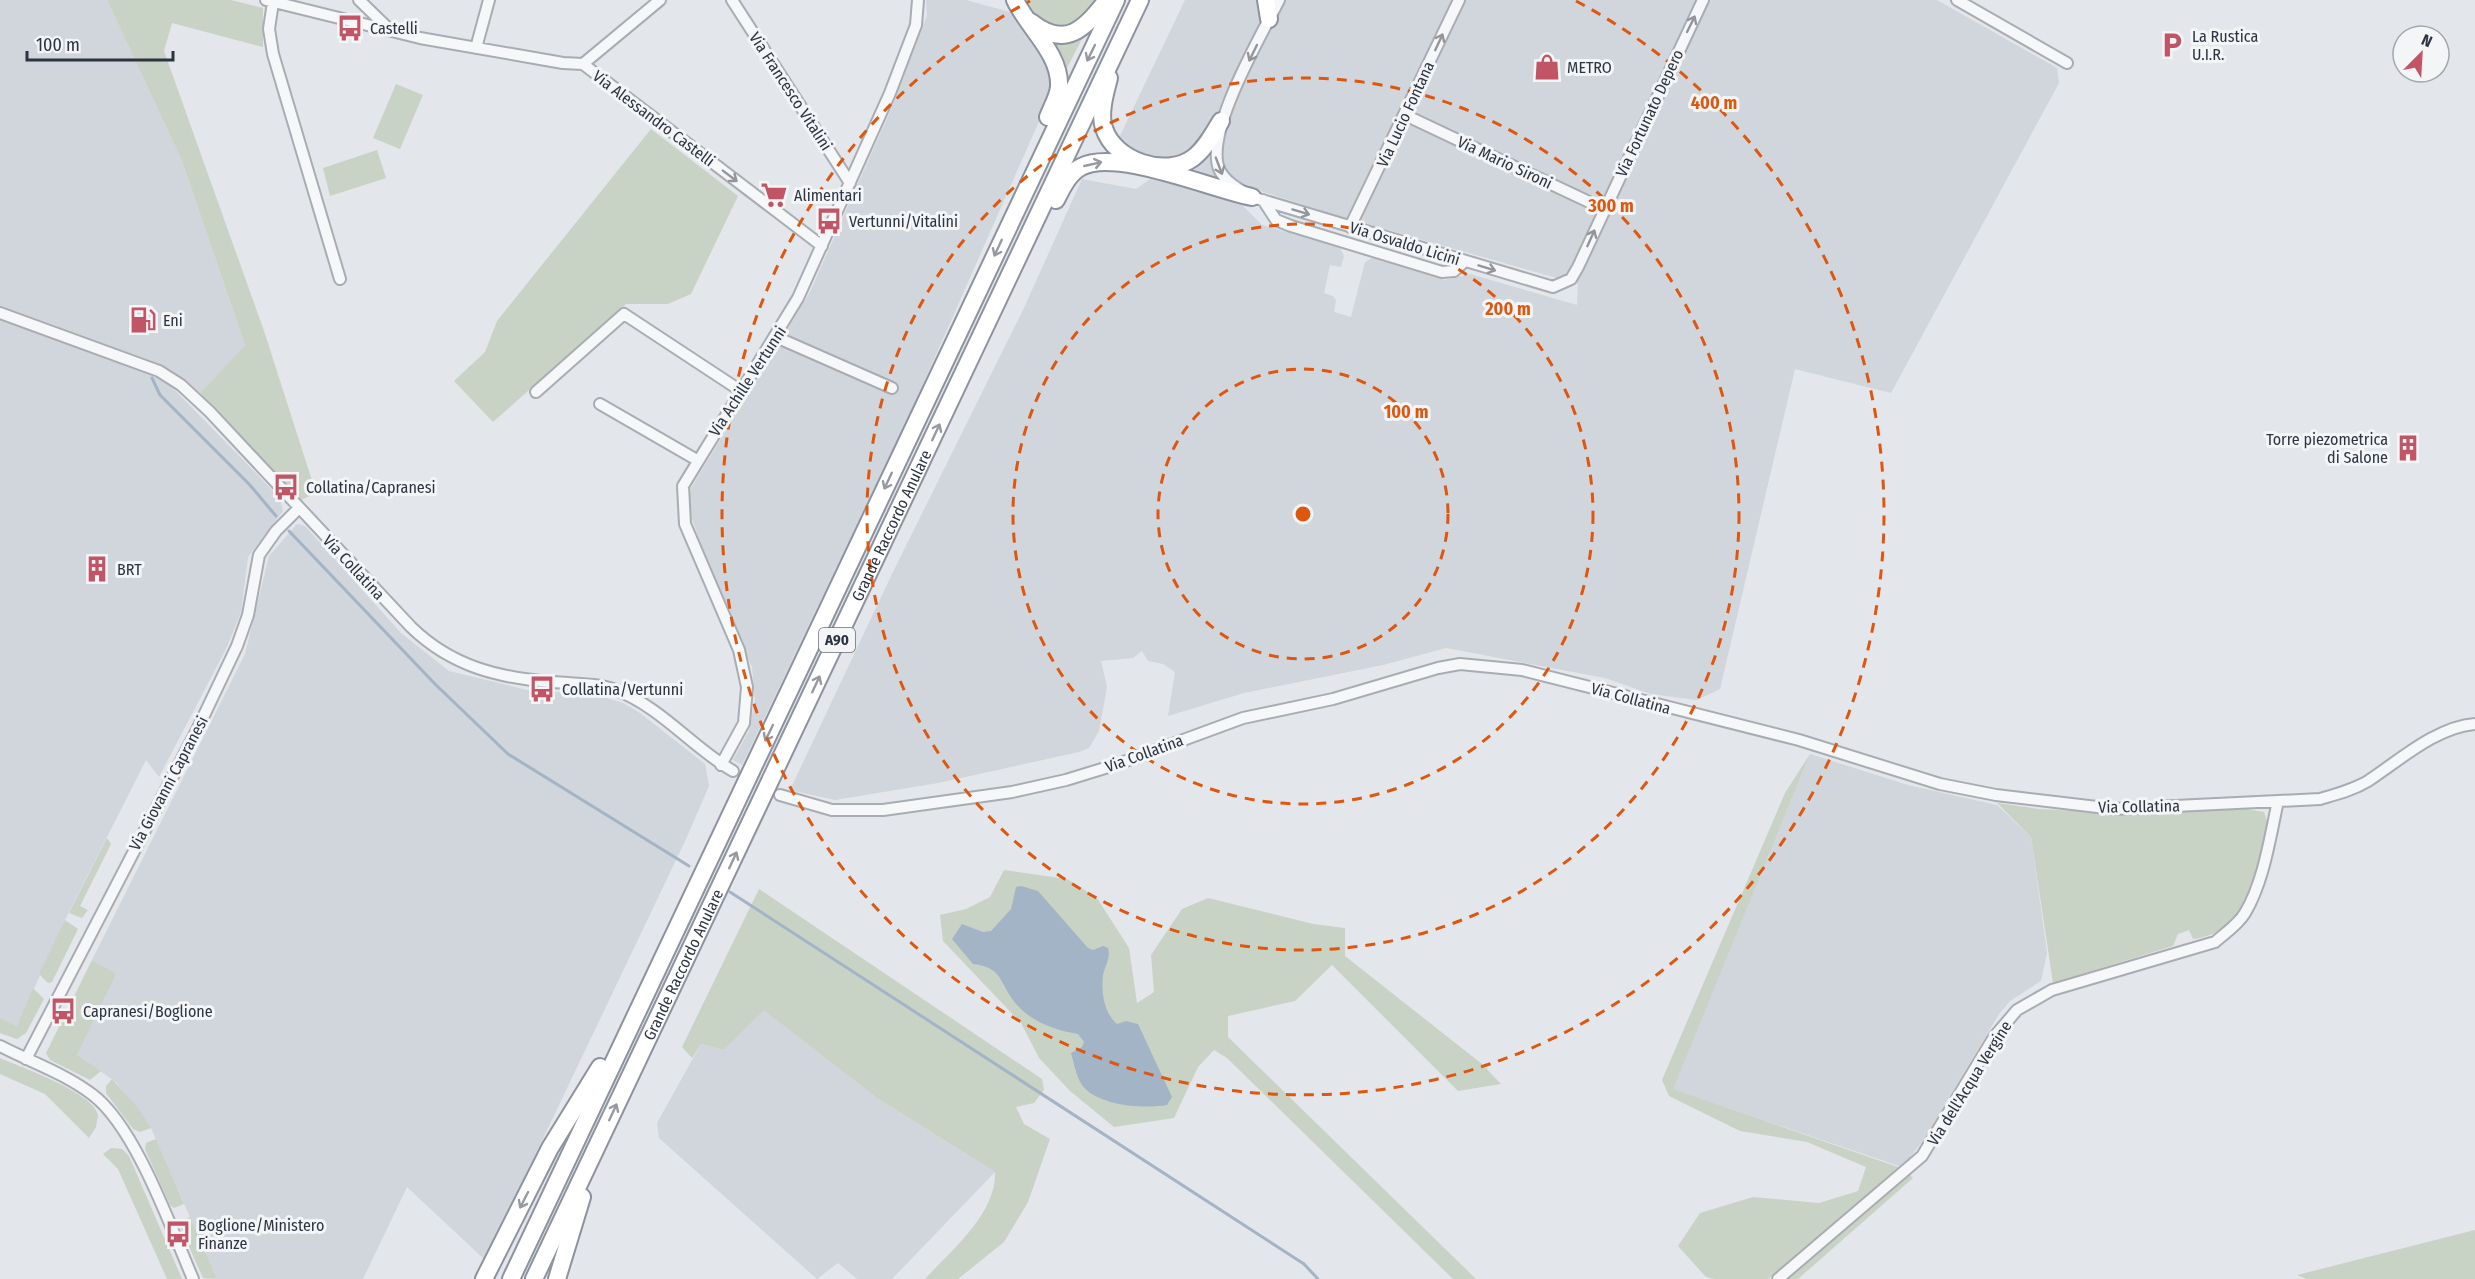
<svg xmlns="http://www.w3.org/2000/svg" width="2475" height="1279" font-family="'Fira Sans Condensed',sans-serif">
  <rect width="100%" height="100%" fill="#e3e6ea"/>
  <path fill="#d1d5dc" d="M 0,0 L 107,0 L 182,161 L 245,345 L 200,393 L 149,360 L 0,307 Z
    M 926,0 L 966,0 L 1010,12 L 1050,66 L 1052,92 L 912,409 L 742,765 L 733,760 L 749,731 L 755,701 L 752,667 L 720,596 L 692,519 L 688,493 L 809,294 L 892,107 L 927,16 Z
    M 1185,0 L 1937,0 L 2057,68 L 2059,83 L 1891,393 L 1795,369 L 1720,689 L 1697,700 L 1651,694 L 1605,678 L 1446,648 L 1383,665 L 1244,693 L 1168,716 L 1175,672 L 1163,664 L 1148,661 L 1142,651 L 1133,658 L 1101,661 L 1107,687 L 1099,731 L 1089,748 L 1079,752 L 938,783 L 835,800 L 790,790 L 892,574 L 1023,310 L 1082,179 L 1136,189 L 1152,178 L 1242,205 L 1262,225 L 1340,248 L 1344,256 L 1341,267 L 1330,265 L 1324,293 L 1333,296 L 1336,300 L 1334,312 L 1351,317 L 1365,262 L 1372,258 L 1445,280 L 1470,274 L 1577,305 L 1578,284 L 1335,215 L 1133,150 L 1119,138 Z
    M 0,321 L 127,364 L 168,383 L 280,498 L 283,511 L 248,557 L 241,612 L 226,649 L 159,777 L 146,760 L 65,920 L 17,1026 L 0,1019 Z
    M 297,524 L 305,526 L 401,633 L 449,671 L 527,690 L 597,695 L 623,703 L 640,713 L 705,764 L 709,786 L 686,839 L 485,1260 L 407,1187 L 363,1279 L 217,1279 L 151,1128 L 116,1082 L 77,1055 L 115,974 L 92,960 L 245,654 L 269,556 Z
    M 1810,754 L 1908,785 L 1997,805 L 2031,837 L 2047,953 L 2041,981 L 2010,1001 L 1999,1014 L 1922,1142 L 1908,1160 L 1899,1166 L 1672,1089 Z
    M 764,1009 L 877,1098 L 995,1172 L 892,1279 L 857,1279 L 838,1263 L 817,1279 L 659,1138 L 657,1123 L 701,1044 L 724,1050 Z"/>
  <path fill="#c9d3c5" d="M 107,0 L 231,0 L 263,8 L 263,47 L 172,23 L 164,51 L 264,331 L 316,493 L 299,501 L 200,393 L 245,345 L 182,161 Z
    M 1023,0 L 1097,0 L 1079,24 C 1047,30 1041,26 1023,0 Z
    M 1084,35 L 1066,70 L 1060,52 L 1050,41 Z
    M 396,84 L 423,95 L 400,149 L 373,138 Z
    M 651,129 L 738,196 L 691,294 L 668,304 L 626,304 L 493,422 L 454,381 L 485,352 L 497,321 Z
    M 377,150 L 386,178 L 330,196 L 323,168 Z
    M 1810,754 L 1673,1089 L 1901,1168 L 1768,1279 L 1714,1279 L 1706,1277 L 1678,1246 L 1700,1213 L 1753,1197 L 1819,1203 L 1858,1191 L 1866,1167 L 1807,1142 L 1740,1131 L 1669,1096 L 1662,1080 L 1785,793 Z
    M 1997,803 L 2039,809 L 2118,813 L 2235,807 L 2264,812 L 2268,824 C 2255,868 2250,933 2193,939 L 2189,930 L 2178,934 L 2173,946 L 2053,983 L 2031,837 Z
    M 107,838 L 111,844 L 80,906 L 88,910 L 82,918 L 69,913 Z
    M 1004,870 L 1067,879 L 1097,898 L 1129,948 L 1137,1003 L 1154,992 L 1151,955 L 1182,909 L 1208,898 L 1313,924 L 1345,928 L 1345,956 L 1482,1064 L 1501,1084 L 1458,1091 L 1332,965 L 1295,1001 L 1228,1016 L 1228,1037 L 1476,1279 L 1453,1279 L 1227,1058 L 1214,1050 L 1198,1067 L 1174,1118 L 1114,1127 L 1070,1091 L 1039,1058 L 1021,1023 L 943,941 L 940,915 L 966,909 L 990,897 Z
    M 759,889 L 1042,1079 L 1044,1090 L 1034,1103 L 1016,1107 L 1024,1124 L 1050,1139 L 1028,1202 L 1004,1242 L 958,1279 L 925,1279 C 951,1251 997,1213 995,1172 L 877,1098 L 764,1010 L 724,1050 L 701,1044 L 692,1058 L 682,1047 Z
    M 65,920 L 78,929 L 52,982 L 48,983 L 39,974 Z
    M 92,960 L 116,974 L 77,1055 L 101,1071 L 90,1080 L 50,1060 L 46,1053 Z
    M 33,988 L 44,999 L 26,1033 L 17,1039 L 0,1033 L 0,1018 L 17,1026 Z
    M 0,1058 C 21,1067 94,1093 98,1115 L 96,1127 L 89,1138 L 45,1094 L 0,1074 Z
    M 112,1079 L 138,1108 L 151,1128 L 140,1132 L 133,1129 L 106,1093 L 106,1086 Z
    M 156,1139 L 184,1204 L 174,1208 L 170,1205 L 145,1149 L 146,1143 Z
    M 111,1148 L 122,1149 L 129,1156 L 182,1279 L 167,1279 L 118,1169 L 103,1154 Z
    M 1910,1175 L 1913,1178 L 1798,1279 L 1786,1279 L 1798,1264 Z
    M 190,1217 L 217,1279 L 203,1278 L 179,1224 Z
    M 2475,1230 L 2475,1279 L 2306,1279 L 2297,1275 Z"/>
  <path fill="#a2b4c6" d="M 1021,886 L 1038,891 L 1088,948 L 1093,950 L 1103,946 L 1108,948 C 1111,957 1105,966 1103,975 C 1101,992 1104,1013 1117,1024 L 1126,1021 L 1138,1024 L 1172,1097 L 1167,1105 C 1144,1109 1097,1106 1082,1085 C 1076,1076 1074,1063 1071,1053 L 1082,1047 L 1084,1042 L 1078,1034 C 1054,1030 1028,1021 1013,1000 C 998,979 1002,968 973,964 L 952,939 L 962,924 L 983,932 L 991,931 L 1011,909 L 1016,887 Z"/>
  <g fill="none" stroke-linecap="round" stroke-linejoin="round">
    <path stroke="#a2b4c6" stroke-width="3" d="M 152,378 L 160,395 L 249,484 L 276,516
      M 289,531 L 435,684 L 508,754 L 689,866
      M 730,892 L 1304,1264 L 1318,1279"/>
    <g stroke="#a8adb4" stroke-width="14">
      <path id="minor" d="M 266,0 L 420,38 L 563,63 L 583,64 L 822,246
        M 359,0 L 389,29
        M 732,0 L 850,183
        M 1279,0 C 1261,36 1202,136 1220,171 C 1227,184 1241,190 1252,197 L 1553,287 L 1571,279 L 1578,267 L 1703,0
        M 1957,0 L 2067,63
        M 273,2 L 269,29 L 273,54 L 340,279
        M 476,48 L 489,0
        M 583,64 L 660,0
        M 1405,115 L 1604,209
        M 1263,200 L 1276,220 L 1291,226 L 1442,272 L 1454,271 L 1465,261
        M 1350,227 L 1459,0
        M 0,313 L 159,371 L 181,385 L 210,412 L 411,627 C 451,666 498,678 553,682 C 574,684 597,683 616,690 C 661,707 693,748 733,771
        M 776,337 L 892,388
        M 536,392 L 624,314 L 741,391
        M 600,404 L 697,460
        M 721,765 L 744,723 L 747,687 L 739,650 L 685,524 L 683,486 L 798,298 L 890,93 L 916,25 L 918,0
        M 780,795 L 832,810 L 883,810 L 1012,792 L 1066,780 L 1118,764 L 1243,718 L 1333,699 L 1438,668 L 1460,664 L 1522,670 L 1799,740 L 1940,784 L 1996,795 L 2114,809 L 2320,799 C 2337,794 2353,790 2368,781 C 2400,760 2436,727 2475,724
        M 0,1046 C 31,1062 66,1074 93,1095 C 136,1128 171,1228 193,1279
        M 26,1059 L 197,730 L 237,646 L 248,615 L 259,555 L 276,531 L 299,508
        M 1778,1279 L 1922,1156 L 1994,1037 L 2017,1010 L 2052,990 L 2215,942 C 2225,933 2238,925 2245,913 C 2264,881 2270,837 2278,801"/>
    </g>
    <g stroke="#8c939f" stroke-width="20">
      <g id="highway">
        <path d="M 1015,0 C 1028,28 1061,54 1059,87 C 1058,97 1052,107 1048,117"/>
        <path d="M 1266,0 L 1269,19"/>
        <path d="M 1031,22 C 1066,50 1085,28 1107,0"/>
        <path d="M 1109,78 C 1105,93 1099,114 1104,128 C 1114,161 1166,178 1193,158 C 1205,149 1213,134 1221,121"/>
        <path d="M 1056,200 C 1062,188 1069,173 1081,167 C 1116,148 1211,189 1252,197"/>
        <path d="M 484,1279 L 550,1148 L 600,1067"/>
        <path d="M 511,1279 L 1116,0"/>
        <path id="s1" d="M 534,1279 L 1140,0"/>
        <path d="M 557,1279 L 582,1197"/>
      </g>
    </g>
    <use href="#minor" stroke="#f6f7f8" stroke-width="10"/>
    <use href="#highway" stroke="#fff" stroke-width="16"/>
  </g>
  <defs><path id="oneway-shaft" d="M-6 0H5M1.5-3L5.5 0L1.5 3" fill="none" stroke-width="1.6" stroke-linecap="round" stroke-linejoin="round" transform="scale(1.5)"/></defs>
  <g stroke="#91969c">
    <use href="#oneway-shaft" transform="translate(1691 24) rotate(-64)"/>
    <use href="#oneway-shaft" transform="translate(1439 42) rotate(-65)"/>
    <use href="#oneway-shaft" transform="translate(1253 53) rotate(116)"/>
    <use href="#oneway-shaft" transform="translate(1219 166) rotate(69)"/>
    <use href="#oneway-shaft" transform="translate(730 176) rotate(37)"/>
    <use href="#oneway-shaft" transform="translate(1301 212) rotate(17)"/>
    <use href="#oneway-shaft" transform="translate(1591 238) rotate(-66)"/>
    <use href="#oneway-shaft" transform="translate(1487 268) rotate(17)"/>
  </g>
  <g stroke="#969aa0">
    <use href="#oneway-shaft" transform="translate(1091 53) rotate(116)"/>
    <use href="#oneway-shaft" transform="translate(1093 164) rotate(-13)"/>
    <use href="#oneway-shaft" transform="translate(998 248) rotate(115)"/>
    <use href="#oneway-shaft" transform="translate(936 432) rotate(-65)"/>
    <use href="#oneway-shaft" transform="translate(888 481) rotate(115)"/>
    <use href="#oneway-shaft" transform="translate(816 684) rotate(-65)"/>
    <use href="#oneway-shaft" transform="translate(769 733) rotate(116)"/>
    <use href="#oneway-shaft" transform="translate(733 860) rotate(-65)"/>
    <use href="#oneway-shaft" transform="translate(613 1112) rotate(-65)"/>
    <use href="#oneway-shaft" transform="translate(524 1200) rotate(117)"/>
  </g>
  <g fill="none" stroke="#df570f" stroke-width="3" stroke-dasharray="10 8">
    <circle cx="1303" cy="514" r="145"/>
    <circle cx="1303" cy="514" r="290"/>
    <circle cx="1303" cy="514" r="436"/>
    <path d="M1576 1A581 581 0 1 1 1030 1"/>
  </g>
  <defs>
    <g id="bus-bare" transform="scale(2.07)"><path d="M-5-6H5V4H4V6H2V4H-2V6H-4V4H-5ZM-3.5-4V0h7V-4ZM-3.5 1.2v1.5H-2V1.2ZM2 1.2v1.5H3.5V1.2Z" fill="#c25565" stroke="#f3f5f7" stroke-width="2.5" paint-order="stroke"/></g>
    <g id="parking-bare" transform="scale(2.07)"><path d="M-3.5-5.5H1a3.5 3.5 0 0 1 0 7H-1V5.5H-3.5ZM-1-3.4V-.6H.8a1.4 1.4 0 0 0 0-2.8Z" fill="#c25565" stroke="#f3f5f7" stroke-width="2.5" paint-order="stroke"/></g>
    <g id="shop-bare" transform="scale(2.07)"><path d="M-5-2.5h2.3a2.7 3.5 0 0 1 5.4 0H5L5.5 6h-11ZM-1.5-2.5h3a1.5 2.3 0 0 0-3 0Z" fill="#c25565" stroke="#f3f5f7" stroke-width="2.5" paint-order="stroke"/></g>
    <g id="supermarket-bare" transform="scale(2.07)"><path d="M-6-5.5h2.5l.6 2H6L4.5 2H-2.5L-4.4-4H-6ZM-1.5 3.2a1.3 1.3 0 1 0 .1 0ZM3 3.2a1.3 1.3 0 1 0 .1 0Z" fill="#c25565" stroke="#f3f5f7" stroke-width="2.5" paint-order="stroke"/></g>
    <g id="fuel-bare" transform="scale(2.07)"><path d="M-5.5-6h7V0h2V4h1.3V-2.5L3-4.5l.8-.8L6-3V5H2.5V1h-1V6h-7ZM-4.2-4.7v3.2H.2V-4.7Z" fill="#c25565" stroke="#f3f5f7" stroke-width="2.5" paint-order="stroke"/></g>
    <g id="building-bare" transform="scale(2.07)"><path d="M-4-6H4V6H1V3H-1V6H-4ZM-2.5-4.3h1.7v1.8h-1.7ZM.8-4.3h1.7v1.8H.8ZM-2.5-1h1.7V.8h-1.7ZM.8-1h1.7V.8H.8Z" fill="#c25565" stroke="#f3f5f7" stroke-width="2.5" paint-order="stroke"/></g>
  </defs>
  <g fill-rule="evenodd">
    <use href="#bus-bare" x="350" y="28"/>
    <use href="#parking-bare" x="2172" y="45"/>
    <use href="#shop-bare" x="1547" y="67"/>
    <use href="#supermarket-bare" x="774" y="195"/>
    <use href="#bus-bare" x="829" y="221"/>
    <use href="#fuel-bare" x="143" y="320"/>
    <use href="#building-bare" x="2408" y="448"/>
    <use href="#bus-bare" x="286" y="487"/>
    <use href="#building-bare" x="97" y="569"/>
    <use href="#bus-bare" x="542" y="689"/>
    <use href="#bus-bare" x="63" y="1011"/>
    <use href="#bus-bare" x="178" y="1234"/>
  </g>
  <g text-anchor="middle" stroke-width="6" stroke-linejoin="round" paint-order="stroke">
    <rect fill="#f3f5f7" stroke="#686e78" stroke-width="1.5" x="819" y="628" width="36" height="24" rx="4.5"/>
    <g font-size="15" font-weight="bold" fill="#2c3441">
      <text x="837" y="645">A90</text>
    </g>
    <g font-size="16" fill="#2c3441" stroke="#f3f5f7" text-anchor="start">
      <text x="370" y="34">Castelli</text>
      <text x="2192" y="42">La Rustica<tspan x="2192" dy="18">U.I.R.</tspan></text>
      <text x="1567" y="73">METRO</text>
      <text x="794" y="201">Alimentari</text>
      <text x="849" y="227">Vertunni/Vitalini</text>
      <text x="163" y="326">Eni</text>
      <text x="2388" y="445" text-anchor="end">Torre piezometrica<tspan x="2388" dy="18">di Salone</tspan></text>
      <text x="306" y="493">Collatina/Capranesi</text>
      <text x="117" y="575">BRT</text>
      <text x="562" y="695">Collatina/Vertunni</text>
      <text x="83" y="1017">Capranesi/Boglione</text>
      <text x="198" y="1231">Boglione/Ministero<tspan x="198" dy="18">Finanze</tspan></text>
    </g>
    <g font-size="16" fill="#2c3441" stroke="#f3f5f7">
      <text transform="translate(791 91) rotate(57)" y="6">Via Francesco Vitalini</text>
      <text transform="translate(1649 113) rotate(-65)" y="6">Via Fortunato Depero</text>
      <text transform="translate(1405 114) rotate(-65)" y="6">Via Lucio Fontana</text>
      <text transform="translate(654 118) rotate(37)" y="6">Via Alessandro Castelli</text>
      <text transform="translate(1505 162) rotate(25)" y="6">Via Mario Sironi</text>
      <text transform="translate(1405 243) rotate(17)" y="6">Via Osvaldo Licini</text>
      <text transform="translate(747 381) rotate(-57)" y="6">Via Achille Vertunni</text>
      <text dy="6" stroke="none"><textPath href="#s1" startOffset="834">Grande Raccordo Anulare</textPath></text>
      <text transform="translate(354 567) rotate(47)" y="6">Via Collatina</text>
      <text transform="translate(1631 698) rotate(15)" y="6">Via Collatina</text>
      <text transform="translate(1144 753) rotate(-20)" y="6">Via Collatina</text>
      <text transform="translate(168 783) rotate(-62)" y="6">Via Giovanni Capranesi</text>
      <text transform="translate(2139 806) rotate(-1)" y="6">Via Collatina</text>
      <text dy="6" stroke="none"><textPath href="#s1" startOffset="348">Grande Raccordo Anulare</textPath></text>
      <text transform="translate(1969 1083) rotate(-58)" y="6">Via dell'Acqua Vergine</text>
    </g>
  </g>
  <circle cx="1303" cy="514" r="9" fill="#df570f" stroke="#f3f5f7" stroke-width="3"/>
  <g font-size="18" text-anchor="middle" font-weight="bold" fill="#df570f" stroke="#f3f5f7" stroke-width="6" stroke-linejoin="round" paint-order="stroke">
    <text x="1714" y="109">400 m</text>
    <text x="1611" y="212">300 m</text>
    <text x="1508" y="315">200 m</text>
    <text x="1406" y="418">100 m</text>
  </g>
  <g transform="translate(2421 54) rotate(24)"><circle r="28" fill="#f3f5f7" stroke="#a3a8ae" stroke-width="1.5"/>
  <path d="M0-4.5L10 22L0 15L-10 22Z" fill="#c25565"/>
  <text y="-9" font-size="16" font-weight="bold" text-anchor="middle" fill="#2c3441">N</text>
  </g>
  <path d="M27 51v9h146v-9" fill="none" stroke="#2c3441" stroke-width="3"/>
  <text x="36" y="51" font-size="18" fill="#2c3441" stroke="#f3f5f7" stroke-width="4.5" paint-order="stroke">100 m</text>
</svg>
